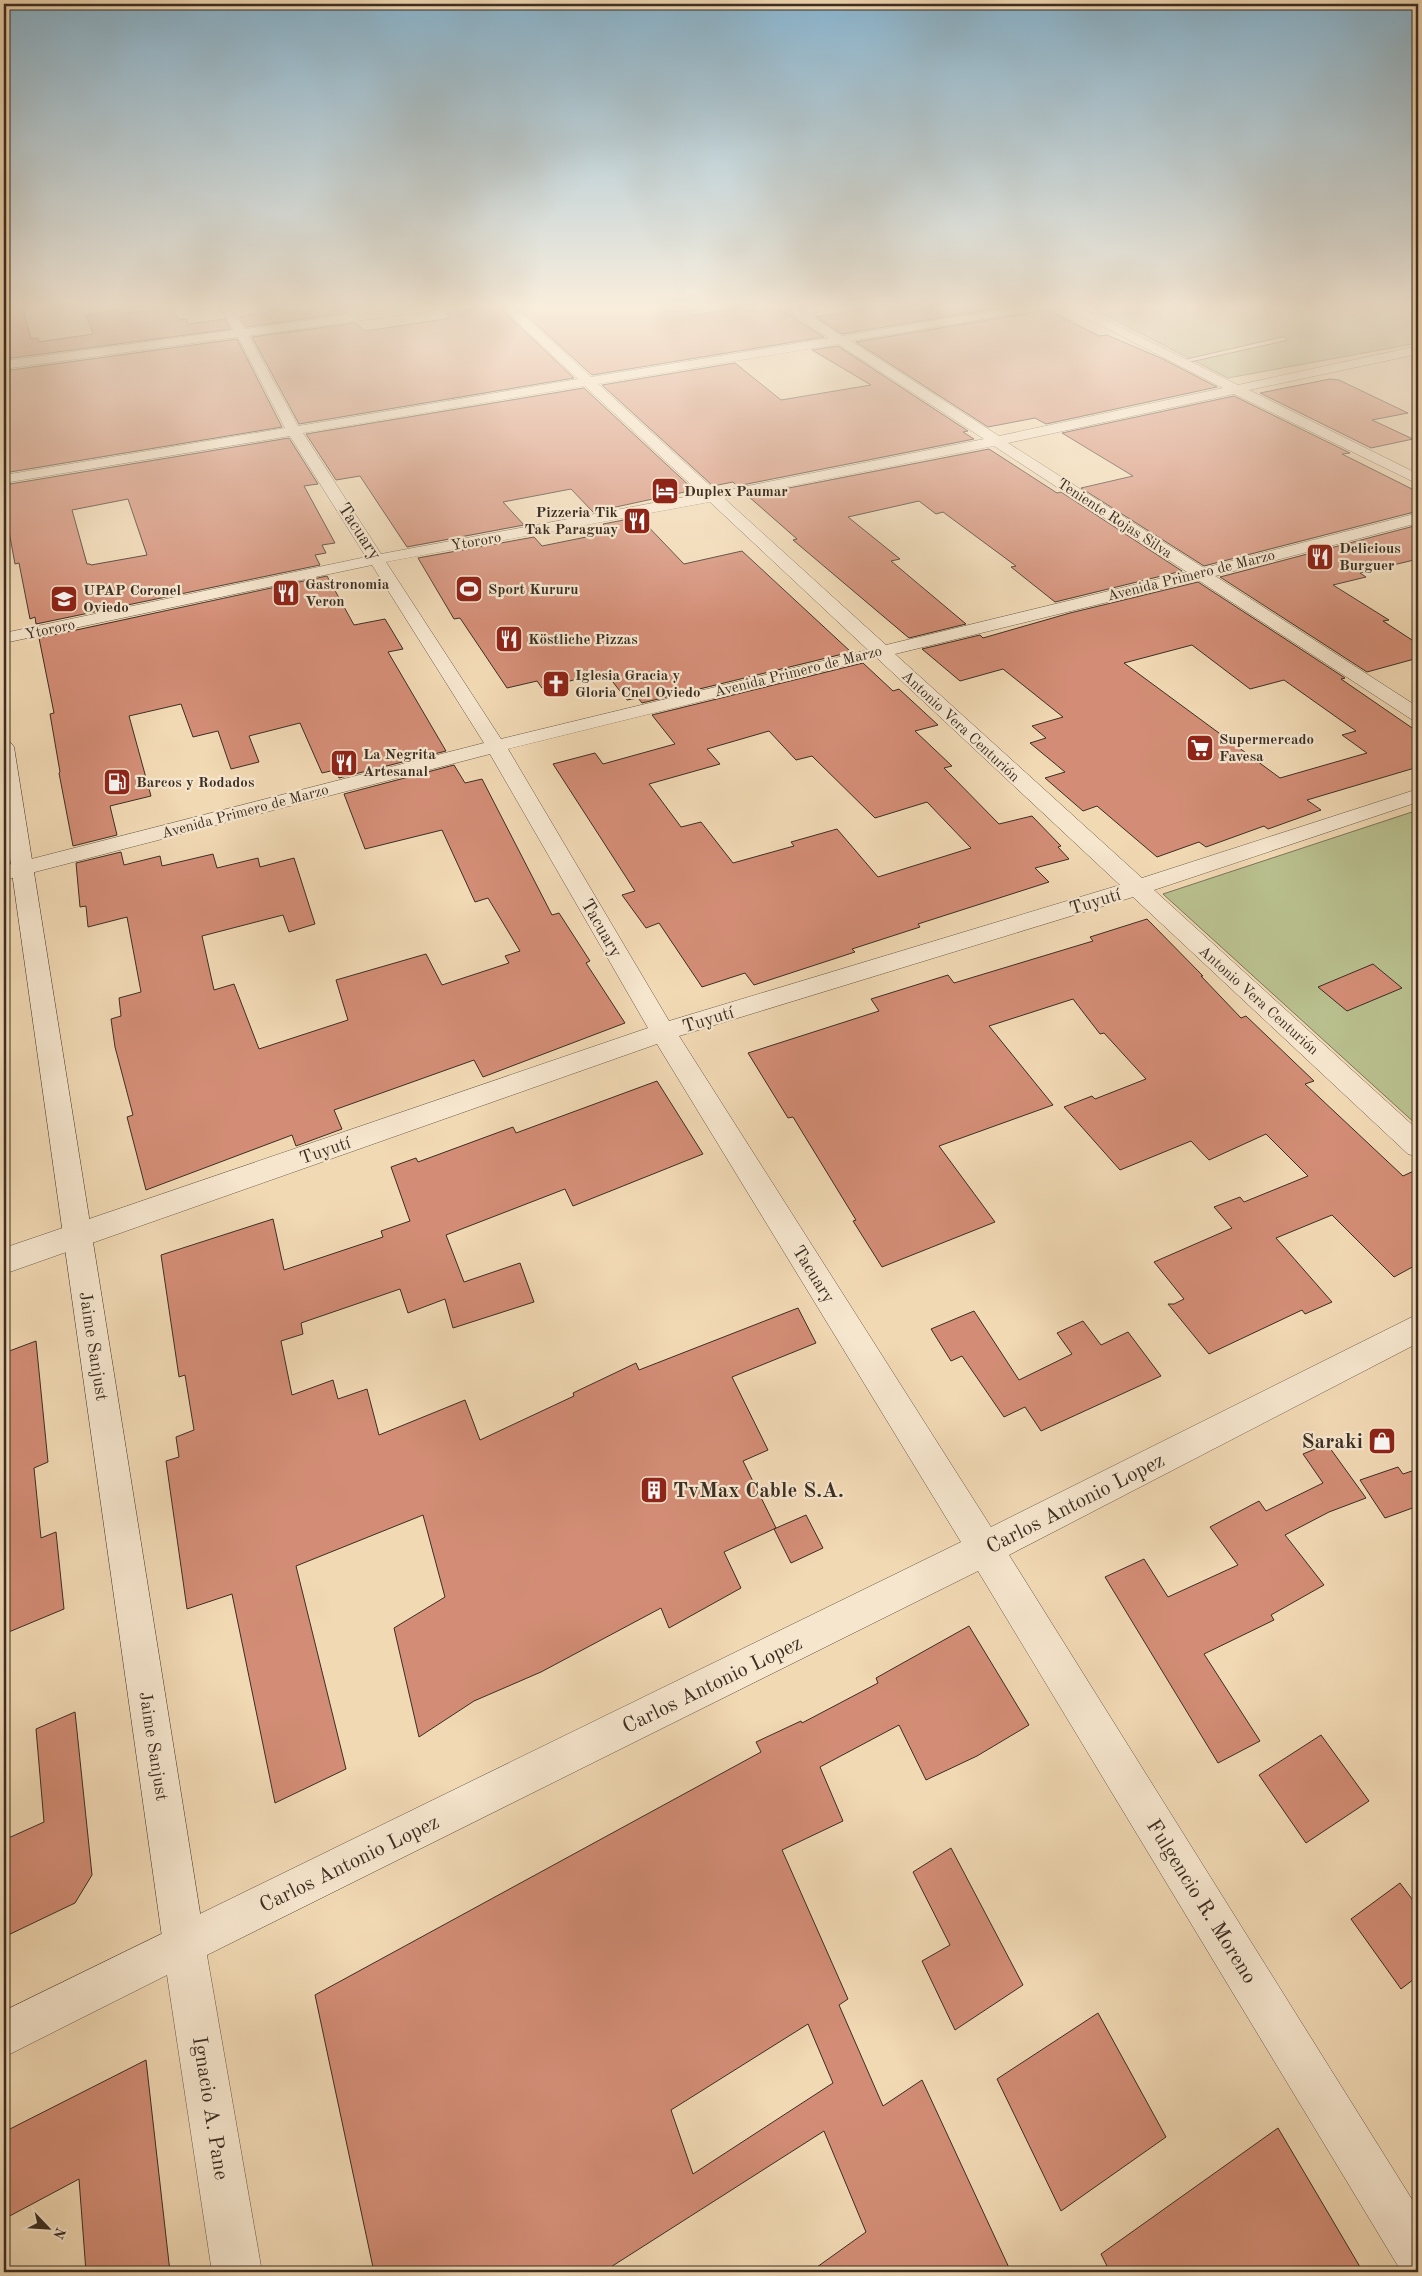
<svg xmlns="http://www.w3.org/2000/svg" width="1422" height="2276" font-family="'Old Standard TT',serif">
  <rect width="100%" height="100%" fill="#f1d9b4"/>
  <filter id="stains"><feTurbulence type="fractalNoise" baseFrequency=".004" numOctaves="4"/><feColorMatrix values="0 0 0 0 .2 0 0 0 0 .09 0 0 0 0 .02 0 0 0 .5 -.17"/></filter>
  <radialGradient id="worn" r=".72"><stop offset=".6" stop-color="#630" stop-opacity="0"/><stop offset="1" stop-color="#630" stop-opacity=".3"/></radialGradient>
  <path fill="#b9bf8e" stroke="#7a7658" d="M 1085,305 L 1418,305 L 1418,308 L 1407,311 L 1418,316 L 1418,343 L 1228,378 Z
    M 1418,810 L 1418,1126 L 1163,894 Z"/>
  <path fill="#d38d76" stroke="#3b2e23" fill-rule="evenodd" d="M 4,305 L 22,305 L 31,339 L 38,338 L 39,342 L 93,334 L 86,315 L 119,310 L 121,314 L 171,307 L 179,320 L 186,319 L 188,324 L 225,319 L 231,329 L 4,359 Z
    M 342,305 L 348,313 L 246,327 L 240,317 L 289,308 L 292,312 Z
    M 497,305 L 574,378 L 299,424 L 252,337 L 356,323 L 365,331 L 451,318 L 446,313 Z
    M 515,305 L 691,305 L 692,315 L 759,305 L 774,305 L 824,337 L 592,375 Z
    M 884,305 L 1016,305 L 842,334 L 816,317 Z
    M 1048,310 L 1099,336 L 1107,335 L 1163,359 L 1217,387 L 1046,424 L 1035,418 L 988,427 L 856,342 Z
    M 237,339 L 282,427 L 4,473 L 4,371 Z
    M 838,346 L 968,431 L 963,432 L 974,439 L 737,486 L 733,482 L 713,486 L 602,385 L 735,363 L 781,400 L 871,385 L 812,350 Z
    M 1330,379 L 1339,380 L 1408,413 L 1372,420 L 1413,439 L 1371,448 L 1260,393 Z
    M 584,388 L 694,490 L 593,512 L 571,489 L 503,502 L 524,525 L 407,547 L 360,476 L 336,480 L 306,434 Z
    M 1234,396 L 1350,453 L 1342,454 L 1418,492 L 1418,511 L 1204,566 L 1081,488 L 1133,476 L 1062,433 Z
    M 289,438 L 318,484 L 304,486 L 335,543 L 322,545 L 326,553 L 315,555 L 320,565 L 36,624 L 35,617 L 30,619 L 19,563 L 15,564 L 4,504 L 4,485 ZM 128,499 L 147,555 L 91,565 L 90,564 L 87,564 L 72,510 Z
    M 989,449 L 1057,493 L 1061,492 L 1182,571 L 1055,602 L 1011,567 L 1016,566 L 943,512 L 936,514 L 919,501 L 848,517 L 900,559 L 891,561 L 966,624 L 909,638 L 793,540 L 797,539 L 748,496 Z
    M 639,517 L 684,564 L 742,551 L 851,652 L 642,703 L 638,698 L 627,700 L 605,672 L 542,688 L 537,681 L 507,688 L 460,618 L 454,619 L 418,558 L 534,537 L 542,546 L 611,532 L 603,524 Z
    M 1418,525 L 1418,559 L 1360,573 L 1366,577 L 1333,585 L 1389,620 L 1383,621 L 1418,644 L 1418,658 L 1367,672 L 1220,577 Z
    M 327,576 L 354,625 L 385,619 L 403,649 L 388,652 L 446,751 L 339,778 L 335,770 L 322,773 L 300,723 L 249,736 L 259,762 L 231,769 L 218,731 L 193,737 L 181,704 L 129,716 L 151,796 L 110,806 L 117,835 L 73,846 L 59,773 L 60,772 L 50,714 L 54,713 L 39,638 Z
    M 1198,582 L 1345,678 L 1341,679 L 1418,732 L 1418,767 L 1307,800 L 1321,810 L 1268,829 L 1264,826 L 1206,847 L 1199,842 L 1157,857 L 1097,806 L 1083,811 L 1045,778 L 1065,772 L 1030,743 L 1046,738 L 1032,726 L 1063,717 L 1003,669 L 960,681 L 922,649 L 980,635 L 983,638 L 1070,613 ZM 1192,645 L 1250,689 L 1284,680 L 1356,731 L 1342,735 L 1367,753 L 1280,778 L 1124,663 Z
    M 863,663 L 893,691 L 899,689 L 938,725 L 915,731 L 952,766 L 944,768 L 999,824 L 1032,816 L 1061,846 L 1058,847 L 1069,859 L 1035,868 L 1049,882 L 918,924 L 920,927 L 852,949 L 855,952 L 754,985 L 745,973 L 702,987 L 659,923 L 646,928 L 622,895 L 635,891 L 553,764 L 595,753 L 603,764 L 675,744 L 652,715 ZM 769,731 L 796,760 L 812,756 L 875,818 L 927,802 L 971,848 L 878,877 L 837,829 L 791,842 L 794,846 L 733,863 L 701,822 L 681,827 L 649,784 L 720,764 L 707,749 Z
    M 454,765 L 465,783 L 482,779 L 552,915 L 559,913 L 590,961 L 586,963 L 625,1023 L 483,1077 L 474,1060 L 334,1110 L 342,1129 L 296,1146 L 292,1135 L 146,1190 L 127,1117 L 133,1115 L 115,1047 L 111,1019 L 121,1016 L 119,998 L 141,992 L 127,917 L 88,927 L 86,906 L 80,907 L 76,863 L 121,852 L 124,865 L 160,856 L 162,866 L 213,854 L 217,868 L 258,858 L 260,867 L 294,858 L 315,924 L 289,932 L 283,915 L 202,936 L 214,990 L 234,984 L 259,1049 L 348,1020 L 336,980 L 426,954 L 442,985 L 509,963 L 505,956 L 520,951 L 488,898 L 475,902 L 442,830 L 365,849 L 344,794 Z
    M 1147,919 L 1203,976 L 1201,976 L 1241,1018 L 1246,1016 L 1314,1081 L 1305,1084 L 1403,1176 L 1418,1169 L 1418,1264 L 1394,1277 L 1332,1215 L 1276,1238 L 1332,1302 L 1305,1314 L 1302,1310 L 1209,1354 L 1168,1304 L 1174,1304 L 1184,1299 L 1154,1262 L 1232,1228 L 1214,1207 L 1240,1197 L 1244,1202 L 1308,1176 L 1266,1134 L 1209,1160 L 1191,1141 L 1120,1170 L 1064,1107 L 1092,1096 L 1095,1099 L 1146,1079 L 1104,1033 L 1100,1034 L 1073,999 L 989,1026 L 1053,1105 L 939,1146 L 995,1222 L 882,1267 L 853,1221 L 856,1220 L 793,1117 L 788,1118 L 748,1053 L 879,1011 L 871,999 L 948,975 L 954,983 L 1093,941 L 1090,937 Z
    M 1373,964 L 1402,988 L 1347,1011 L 1318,987 Z
    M 657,1081 L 703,1154 L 573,1206 L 565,1189 L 446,1235 L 464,1282 L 520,1263 L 534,1302 L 453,1328 L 445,1299 L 408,1313 L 400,1289 L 301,1323 L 303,1334 L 281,1341 L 292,1395 L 333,1380 L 338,1399 L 367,1389 L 379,1435 L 465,1400 L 480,1440 L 574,1396 L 573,1393 L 636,1363 L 639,1370 L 798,1308 L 816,1343 L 732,1377 L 768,1450 L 743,1461 L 776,1528 L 724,1552 L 741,1588 L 669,1628 L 661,1608 L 541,1672 L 474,1701 L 419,1737 L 394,1628 L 445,1597 L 423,1515 L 296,1566 L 346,1769 L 275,1803 L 232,1594 L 187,1609 L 166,1461 L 179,1457 L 176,1437 L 194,1430 L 185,1375 L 179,1377 L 161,1255 L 273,1219 L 284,1270 L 383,1237 L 381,1231 L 410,1221 L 391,1167 L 416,1158 L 418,1162 L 513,1127 L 516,1133 Z
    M 974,1311 L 1019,1380 L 1072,1354 L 1057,1333 L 1083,1321 L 1101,1345 L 1128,1332 L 1161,1376 L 1041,1431 L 1025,1407 L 1004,1417 L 962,1356 L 951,1361 L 931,1329 Z
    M 36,1341 L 48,1462 L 34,1468 L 41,1538 L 56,1532 L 64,1609 L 4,1634 L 4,1353 Z
    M 1327,1444 L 1366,1498 L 1329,1512 L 1285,1535 L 1324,1585 L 1271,1615 L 1274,1620 L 1204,1654 L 1260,1741 L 1218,1763 L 1105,1577 L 1144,1559 L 1168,1597 L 1238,1565 L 1210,1527 L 1259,1501 L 1266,1511 L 1323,1483 L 1303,1454 Z
    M 1398,1467 L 1403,1474 L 1418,1469 L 1418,1506 L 1385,1518 L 1360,1480 Z
    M 806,1515 L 823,1548 L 791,1563 L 774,1529 Z
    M 969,1626 L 1029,1725 L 977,1756 L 926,1780 L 899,1725 L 820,1767 L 843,1821 L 782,1850 L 848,1999 L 839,2005 L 883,2106 L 922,2080 L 1011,2272 L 810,2272 L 866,2232 L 824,2131 L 603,2272 L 374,2272 L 315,1995 L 761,1752 L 756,1742 L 801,1721 L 802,1723 L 878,1683 L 876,1678 ZM 808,2024 L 833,2083 L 693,2174 L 671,2110 Z
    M 75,1712 L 92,1875 L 75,1903 L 4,1937 L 4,1840 L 44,1822 L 36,1729 Z
    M 1321,1735 L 1369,1801 L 1306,1843 L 1259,1775 Z
    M 951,1848 L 1023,1985 L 955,2030 L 922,1961 L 950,1945 L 913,1872 Z
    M 1400,1883 L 1418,1907 L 1418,1976 L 1401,1989 L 1351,1919 Z
    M 1098,2013 L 1166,2137 L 1061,2211 L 997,2079 Z
    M 146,2060 L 170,2272 L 86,2272 L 79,2179 L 4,2219 L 4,2132 Z
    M 1278,2128 L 1363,2272 L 1110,2272 L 1101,2254 Z"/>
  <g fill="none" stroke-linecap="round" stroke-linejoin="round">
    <g stroke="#685947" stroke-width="2">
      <path id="service" d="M 1284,337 L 1286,340 L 1179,364 L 1176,362 Z"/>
    </g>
    <g stroke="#685947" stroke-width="1">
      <path id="minor" d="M 218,305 L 230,305 L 245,329 L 423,305 L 455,305 L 449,308 L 249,336 L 298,426 L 578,379 L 499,305 L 512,305 L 591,377 L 829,338 L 781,305 L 795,305 L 842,336 L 1027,305 L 1054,305 L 1048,308 L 851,341 L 999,436 L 1223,388 L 1061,305 L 1076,305 L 1238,385 L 1418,346 L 1418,354 L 1249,390 L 1418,474 L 1418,484 L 1234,394 L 1008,443 L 1204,568 L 1418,513 L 1418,523 L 1215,576 L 1418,707 L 1418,721 L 1411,719 L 1198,580 L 895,654 L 1142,878 L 1418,789 L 1418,802 L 1154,890 L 1418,1130 L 1418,1157 L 1408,1154 L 1133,897 L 679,1036 L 991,1527 L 1418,1314 L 1418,1343 L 1009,1555 L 1418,2209 L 1418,2272 L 1401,2271 L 978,1571 L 199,1959 L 184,1965 L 169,1959 L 163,1944 L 169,1929 L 961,1542 L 657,1044 L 4,1274 L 4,1248 L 648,1028 L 490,754 L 4,880 L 4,866 L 484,743 L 372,565 L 4,643 L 4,633 L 366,557 L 290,436 L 4,483 L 4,475 L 285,428 L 238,337 L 4,369 L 4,361 L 234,330 ZM 838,344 L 984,439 L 717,492 L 598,384 ZM 585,386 L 701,494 L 381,554 L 303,433 ZM 994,446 L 1187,572 L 886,645 L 725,499 ZM 710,502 L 868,650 L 501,739 L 386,562 ZM 877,658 L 1120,885 L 669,1021 L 508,749 Z"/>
    </g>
    <g stroke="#685947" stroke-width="1">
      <path id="tertiary" d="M 184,1923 L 199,1929 L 205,1944 L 262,2272 L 212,2272 L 167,1975 L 4,2057 L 4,2011 Z"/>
    </g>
    <g stroke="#3b2e23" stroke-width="1">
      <path id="secondary" d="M 4,741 L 11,743 L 14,747 L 205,1944 L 199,1959 L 184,1965 L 169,1959 L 163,1944 L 4,816 Z"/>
    </g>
    <use href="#service" fill="#f6e6ce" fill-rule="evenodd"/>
    <use href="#minor" fill="#f6e6ce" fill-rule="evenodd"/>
    <use href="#tertiary" fill="#f6e6ce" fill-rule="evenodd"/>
    <use href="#secondary" fill="#f6e6ce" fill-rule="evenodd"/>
  </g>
  <linearGradient id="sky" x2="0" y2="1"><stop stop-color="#89b6d1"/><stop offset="0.49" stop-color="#f9eedd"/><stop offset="1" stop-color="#f9eedd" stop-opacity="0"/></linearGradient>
  <rect width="1422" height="624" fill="url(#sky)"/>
  <defs>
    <g id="hotel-square" transform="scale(1.4375)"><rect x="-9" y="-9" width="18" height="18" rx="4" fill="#8f2418" stroke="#f6e6ce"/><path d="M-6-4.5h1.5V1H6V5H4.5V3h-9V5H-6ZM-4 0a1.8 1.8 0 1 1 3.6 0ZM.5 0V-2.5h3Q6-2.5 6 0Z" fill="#fff"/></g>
    <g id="restaurant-square" transform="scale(1.4375)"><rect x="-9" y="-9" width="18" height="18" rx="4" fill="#8f2418" stroke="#f6e6ce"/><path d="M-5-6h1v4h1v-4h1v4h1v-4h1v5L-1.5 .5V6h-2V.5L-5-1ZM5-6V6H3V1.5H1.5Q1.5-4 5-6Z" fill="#fff"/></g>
    <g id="stadium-square" transform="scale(1.4375)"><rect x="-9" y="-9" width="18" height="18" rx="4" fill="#8f2418" stroke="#f6e6ce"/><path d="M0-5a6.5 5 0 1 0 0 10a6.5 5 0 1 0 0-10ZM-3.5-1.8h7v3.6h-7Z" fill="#fff"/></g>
    <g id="university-square" transform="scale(1.4375)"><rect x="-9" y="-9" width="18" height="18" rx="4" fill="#8f2418" stroke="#f6e6ce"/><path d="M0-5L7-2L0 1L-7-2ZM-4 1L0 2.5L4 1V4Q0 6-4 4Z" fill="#fff"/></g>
    <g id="church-square" transform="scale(1.4375)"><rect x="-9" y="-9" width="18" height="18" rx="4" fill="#8f2418" stroke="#f6e6ce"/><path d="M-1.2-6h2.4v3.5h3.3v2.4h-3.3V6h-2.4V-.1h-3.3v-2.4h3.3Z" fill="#fff"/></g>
    <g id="supermarket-square" transform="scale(1.4375)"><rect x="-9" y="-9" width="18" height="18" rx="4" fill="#8f2418" stroke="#f6e6ce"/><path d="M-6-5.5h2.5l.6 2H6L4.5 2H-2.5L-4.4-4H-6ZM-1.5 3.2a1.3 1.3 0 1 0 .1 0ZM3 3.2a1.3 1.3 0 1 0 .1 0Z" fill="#fff"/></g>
    <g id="fuel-square" transform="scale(1.4375)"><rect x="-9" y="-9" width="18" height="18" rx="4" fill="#8f2418" stroke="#f6e6ce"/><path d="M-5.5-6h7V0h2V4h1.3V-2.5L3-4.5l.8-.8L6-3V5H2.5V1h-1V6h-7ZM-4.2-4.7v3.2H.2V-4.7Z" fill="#fff"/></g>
    <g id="shop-square" transform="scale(1.4375)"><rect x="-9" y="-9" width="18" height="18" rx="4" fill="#8f2418" stroke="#f6e6ce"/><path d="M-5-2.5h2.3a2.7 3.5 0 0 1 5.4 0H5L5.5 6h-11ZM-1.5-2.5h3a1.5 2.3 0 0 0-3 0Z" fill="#fff"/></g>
    <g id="building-square" transform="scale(1.4375)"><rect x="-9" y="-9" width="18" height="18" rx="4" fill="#8f2418" stroke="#f6e6ce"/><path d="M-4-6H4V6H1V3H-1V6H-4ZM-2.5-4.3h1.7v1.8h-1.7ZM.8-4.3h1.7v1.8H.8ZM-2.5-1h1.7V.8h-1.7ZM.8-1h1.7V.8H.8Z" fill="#fff"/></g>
  </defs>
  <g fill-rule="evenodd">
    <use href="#hotel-square" x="665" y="491"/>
    <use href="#restaurant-square" x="637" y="521"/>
    <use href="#restaurant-square" x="1320" y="557"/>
    <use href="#stadium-square" x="469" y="589"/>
    <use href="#restaurant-square" x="286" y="593"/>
    <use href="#university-square" x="64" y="599"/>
    <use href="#restaurant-square" x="509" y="639"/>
    <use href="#church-square" x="556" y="684"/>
    <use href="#supermarket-square" x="1200" y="748"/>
    <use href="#restaurant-square" x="344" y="763"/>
    <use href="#fuel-square" x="117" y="782"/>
    <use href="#shop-square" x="1382" y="1441"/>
    <use href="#building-square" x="654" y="1490"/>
  </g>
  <g text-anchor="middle" stroke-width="4.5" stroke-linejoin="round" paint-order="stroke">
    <g font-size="15" font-weight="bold" fill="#3b2e23" stroke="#f6e6ce" text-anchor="start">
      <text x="684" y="496">Duplex Paumar</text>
      <text x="618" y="517" text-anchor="end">Pizzeria Tik<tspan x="618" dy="17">Tak Paraguay</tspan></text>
      <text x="1339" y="553">Delicious<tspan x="1339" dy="17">Burguer</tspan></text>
      <text x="305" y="589">Gastronomia<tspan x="305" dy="17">Veron</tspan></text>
      <text x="488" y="594">Sport Kururu</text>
      <text x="83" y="595">UPAP Coronel<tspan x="83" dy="17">Oviedo</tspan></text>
      <text x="528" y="644">Köstliche Pizzas</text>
      <text x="575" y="680">Iglesia Gracia y<tspan x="575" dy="17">Gloria Cnel Oviedo</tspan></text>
      <text x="1219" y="744">Supermercado<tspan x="1219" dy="17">Favesa</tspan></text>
      <text x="363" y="759">La Negrita<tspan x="363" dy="17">Artesanal</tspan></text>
      <text x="136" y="787">Barcos y Rodados</text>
    </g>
    <g font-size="15" fill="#3b2e23" stroke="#f6e6ce">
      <text transform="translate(1115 518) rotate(33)" y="5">Teniente Rojas Silva</text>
      <text transform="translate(476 541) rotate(-10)" y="5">Ytororo</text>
      <text transform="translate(1191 575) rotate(-14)" y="5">Avenida Primero de Marzo</text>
      <text transform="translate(50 629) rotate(-12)" y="5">Ytororo</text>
      <text transform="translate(798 671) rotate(-14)" y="5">Avenida Primero de Marzo</text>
      <text transform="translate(961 726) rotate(43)" y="5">Antonio Vera Centurión</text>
      <text transform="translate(245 811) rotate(-15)" y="5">Avenida Primero de Marzo</text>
      <text transform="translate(1259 1000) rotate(42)" y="5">Antonio Vera Centurión</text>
    </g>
    <g font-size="18" fill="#3b2e23" stroke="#f6e6ce">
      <text transform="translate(360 531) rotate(57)" y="6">Tacuary</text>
      <text transform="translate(1095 901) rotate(-17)" y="6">Tuyutí</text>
      <text transform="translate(602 928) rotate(60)" y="6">Tacuary</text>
      <text transform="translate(708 1019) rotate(-17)" y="6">Tuyutí</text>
      <text transform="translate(325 1150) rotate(-19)" y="6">Tuyutí</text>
      <text transform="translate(814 1274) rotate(58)" y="6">Tacuary</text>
      <text transform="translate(94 1346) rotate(81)" y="6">Jaime Sanjust</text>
      <text transform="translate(154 1746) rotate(81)" y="6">Jaime Sanjust</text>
    </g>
    <g font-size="21" font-weight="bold" fill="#3b2e23" stroke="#f6e6ce" text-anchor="end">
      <text x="1363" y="1448">Saraki</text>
      <text x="673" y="1497" text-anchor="start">TvMax Cable S.A.</text>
    </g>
    <g font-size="21" fill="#3b2e23" stroke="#f6e6ce">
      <text transform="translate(1075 1503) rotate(-27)" y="7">Carlos Antonio Lopez</text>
      <text transform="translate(712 1684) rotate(-26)" y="7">Carlos Antonio Lopez</text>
      <text transform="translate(349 1863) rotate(-26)" y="7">Carlos Antonio Lopez</text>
      <text transform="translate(1202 1901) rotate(58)" y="7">Fulgencio R. Moreno</text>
      <text transform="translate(211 2108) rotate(81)" y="7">Ignacio A. Pane</text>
    </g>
  </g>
  <rect width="1422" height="2276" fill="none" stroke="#f1d9b4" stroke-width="20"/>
  <rect x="5" y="5" width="1412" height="2266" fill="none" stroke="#3b2e23" stroke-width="2.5"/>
  <rect x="10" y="10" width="1402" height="2256" fill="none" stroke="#3b2e23"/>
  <g transform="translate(48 2228) rotate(115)" stroke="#f6e6ce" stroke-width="4" paint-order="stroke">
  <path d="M0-4L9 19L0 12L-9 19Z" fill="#3b2e23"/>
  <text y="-8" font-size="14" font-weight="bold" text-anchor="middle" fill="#3b2e23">N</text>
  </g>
  <rect width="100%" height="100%" filter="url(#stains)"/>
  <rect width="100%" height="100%" fill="url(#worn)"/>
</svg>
